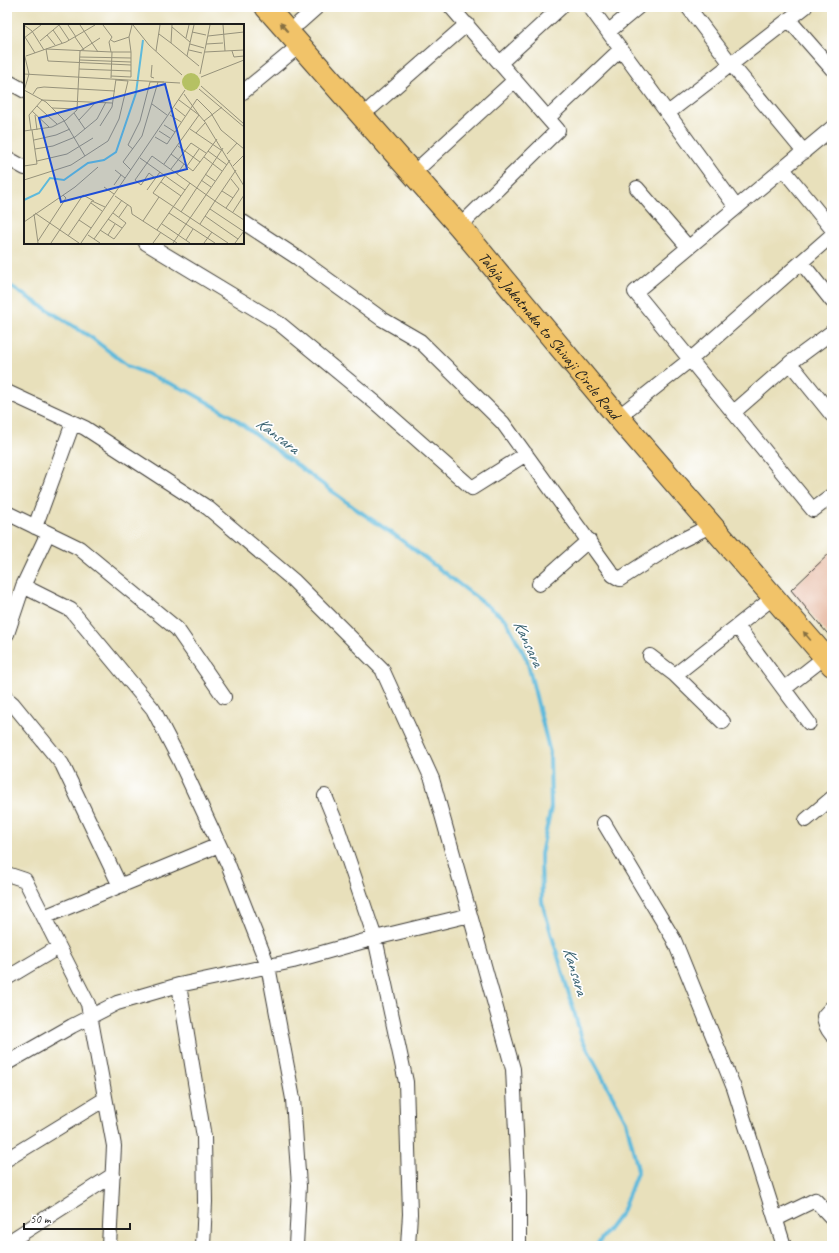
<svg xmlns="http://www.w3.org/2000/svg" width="839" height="1253" font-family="Caveat,sans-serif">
  <rect width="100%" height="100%" fill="#fff"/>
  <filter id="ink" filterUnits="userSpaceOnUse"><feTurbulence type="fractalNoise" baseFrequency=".025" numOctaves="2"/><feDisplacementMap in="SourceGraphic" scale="8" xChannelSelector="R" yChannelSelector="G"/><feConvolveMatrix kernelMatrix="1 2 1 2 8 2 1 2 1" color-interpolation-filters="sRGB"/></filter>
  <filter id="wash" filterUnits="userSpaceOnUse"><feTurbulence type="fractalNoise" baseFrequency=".012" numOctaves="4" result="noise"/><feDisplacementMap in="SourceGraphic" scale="16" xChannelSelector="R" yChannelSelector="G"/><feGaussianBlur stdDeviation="0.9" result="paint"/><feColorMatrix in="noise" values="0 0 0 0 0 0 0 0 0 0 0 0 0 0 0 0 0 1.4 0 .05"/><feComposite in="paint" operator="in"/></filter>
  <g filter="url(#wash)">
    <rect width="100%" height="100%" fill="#e8e0bb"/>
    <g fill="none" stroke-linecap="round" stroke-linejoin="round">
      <path stroke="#5ebadc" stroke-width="4" d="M 7,284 L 92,338 L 128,366 L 190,392 L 231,416 L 356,509 L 396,536 L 506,620 L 527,660 L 550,753 L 551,808 L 541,854 L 542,902 L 582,1039 L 626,1121 L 638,1170 L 622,1212 L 596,1246"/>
    </g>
    <g id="blocks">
      <path fill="#e5b59d" d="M 832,551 L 832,639 L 791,590 Z"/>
    </g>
  </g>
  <g filter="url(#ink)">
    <use href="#blocks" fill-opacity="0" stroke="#3b3934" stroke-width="1"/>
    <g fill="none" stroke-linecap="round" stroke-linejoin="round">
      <g stroke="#3b3934" stroke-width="16">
        <path id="street" d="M 451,7 L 558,130 L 468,218
          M 590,7 L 736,207
          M 688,7 L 731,64 L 804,152
          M 789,20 L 832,69
          M 299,23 L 317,7
          M 608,32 L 638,7
          M 500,63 L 561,7
          M 7,81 L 25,91
          M 243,92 L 300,45
          M 372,107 L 467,24
          M 668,113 L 805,7
          M 548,118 L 621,49
          M 832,128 L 635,292 L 813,510 L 832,496
          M 7,158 L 25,168
          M 422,165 L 515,80
          M 783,169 L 832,229
          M 637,188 L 688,247
          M 243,222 L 298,258 L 382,319 L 420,341 L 503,423 L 613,575 L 620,579 L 676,543 L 712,525
          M 146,243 L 280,324 L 377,404 L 472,488 L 526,454
          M 801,262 L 832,301
          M 832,332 L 790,363 L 832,415
          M 7,392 L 85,428 L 208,508 L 293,580 L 382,669 L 432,779 L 513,1069 L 519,1195 L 519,1246
          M 734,412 L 790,363
          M 618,417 L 691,359 L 832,235
          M 7,513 L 79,548 L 177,629 L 224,697
          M 35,527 L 73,423
          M 539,584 L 589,540
          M 23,586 L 71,610 L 153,709 L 180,761 L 228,864 L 268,966 L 293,1099 L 299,1186 L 296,1246
          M 737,626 L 809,723
          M 7,634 L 23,586 L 48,533
          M 650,656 L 675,675 L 723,722
          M 675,675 L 774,597
          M 784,689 L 825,657
          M 7,699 L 13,704 L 62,764 L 120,886
          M 325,796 L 336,823 L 375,938 L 406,1082 L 410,1214 L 408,1246
          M 806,820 L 832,798
          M 604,823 L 674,940 L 734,1088 L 784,1246
          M 7,874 L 25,880 L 88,1004 L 114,1146 L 109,1246
          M 44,917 L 219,845
          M 7,978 L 59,947
          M 179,985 L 204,1137 L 205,1202 L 203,1246
          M 832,1007 L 824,1016 C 824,1024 827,1029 832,1035
          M 7,1063 L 72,1026 L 117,1003 L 179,985 L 293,961 L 375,938 L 470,915
          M 7,1159 L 105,1099
          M 776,1219 L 815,1200 L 832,1218
          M 7,1243 L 113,1175"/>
      </g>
      <g stroke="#3b3934" stroke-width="24">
        <g id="highway">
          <path id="s1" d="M 266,7 L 460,227 L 618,417 L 832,665"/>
        </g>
      </g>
      <use href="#street" stroke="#fff" stroke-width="14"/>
      <use href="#highway" stroke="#f1c369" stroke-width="22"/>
    </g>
    <defs><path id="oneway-solid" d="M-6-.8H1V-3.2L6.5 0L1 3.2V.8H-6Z"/></defs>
    <g fill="#867042">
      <use href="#oneway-solid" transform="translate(284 27) rotate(-131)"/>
      <use href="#oneway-solid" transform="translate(807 636) rotate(-130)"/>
    </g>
  </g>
  <g text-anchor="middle" stroke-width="3.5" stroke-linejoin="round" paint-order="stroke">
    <g font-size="16" fill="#1c1c1c" stroke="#fff">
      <text dy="6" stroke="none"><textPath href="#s1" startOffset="434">Talaja Jakatnaka to Shivaji Circle Road</textPath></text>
    </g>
    <g font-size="17" font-style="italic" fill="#3a6372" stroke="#fff">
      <text transform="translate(278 435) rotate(37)" y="6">Kansara</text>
      <text transform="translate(529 643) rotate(65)" y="6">Kansara</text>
      <text transform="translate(576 971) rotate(73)" y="6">Kansara</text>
    </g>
  </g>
  <g transform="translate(24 24)">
    <rect width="220" height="220" fill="#e8e0bb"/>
    <path d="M158 58a9 9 0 1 1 18 0a9 9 0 1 1-18 0Z" fill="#b5c163"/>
    <path fill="none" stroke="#5ebadc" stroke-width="2" d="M 0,176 L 15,169 L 26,154 L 40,156 L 64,139 L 80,136 L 92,128 L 112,69 L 119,16"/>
    <path fill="none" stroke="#96927b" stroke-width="1" d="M 0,1 L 8,7 L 20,26M 35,1 L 45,16M 44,1 L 52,13M 56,1 L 74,28M 79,1 L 88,13 L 85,18 L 87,28M 109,1 L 125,21 L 158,51M 148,1 L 147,19 L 175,42M 199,1 L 201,27M 148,3 L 166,18M 29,6 L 38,19M 168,8 L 182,11M 135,10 L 147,19M 23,11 L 31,21M 184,12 L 220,8M 1,13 L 11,29M 51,13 L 60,26M 0,14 L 17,1M 162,14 L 165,1M 87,16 L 90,18 L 105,13M 16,17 L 35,1M 166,20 L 180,24M 182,20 L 199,19M 22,25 L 24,37 L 107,41M 22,25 L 88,28 L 87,54M 165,26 L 178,29M 132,27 L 136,1M 208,27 L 210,33 L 220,32M 107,28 L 105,13 L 108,1M 181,28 L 220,26M 0,29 L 5,50 L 0,67M 2,32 L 42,18 L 71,1M 163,32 L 170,1M 56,33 L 107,34M 56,36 L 107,38M 128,41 L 127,53 L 130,54M 55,45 L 107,47M 0,50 L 156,59M 176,50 L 186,1M 87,52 L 107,53 L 107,28 L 88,28M 177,53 L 220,36M 177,62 L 220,100M 175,65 L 220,103M 0,66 L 22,78 L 39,95 L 61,132M 9,70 L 13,64 L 20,63 L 91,67M 155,76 L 175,91 L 181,98 L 220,162M 128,80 L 143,91M 13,82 L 33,100M 28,84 L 53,85M 151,84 L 161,92M 8,87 L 25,103M 50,89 L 61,105M 11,91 L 13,106M 146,91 L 157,98M 55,96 L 72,78M 180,97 L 198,83M 140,101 L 151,108M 76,102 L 88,83 L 92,55M 166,105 L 197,126M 7,106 L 5,91 L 18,76 L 88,79M 0,107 L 28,103 L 42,96 L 53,86 L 56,27 L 76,14M 135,107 L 146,114M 172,109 L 181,99M 131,113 L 143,120 L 173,75 L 187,89 L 197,106 L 220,125M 10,116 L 32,111 L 46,105M 154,122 L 176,138 L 193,115M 11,125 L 29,122 L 51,113 L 73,95 L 82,78M 109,125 L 104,121 L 116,97 L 126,58 L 140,58M 184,127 L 203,141M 147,130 L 169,147 L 176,138M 203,130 L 213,119M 180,133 L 198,147M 116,134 L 161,166M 13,137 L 43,130 L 69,114M 140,140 L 175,91 L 160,70M 0,142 L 13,140 L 8,106M 163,142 L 175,125M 209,142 L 220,131M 147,145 L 167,119 L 182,129M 91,146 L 101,154M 107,146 L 99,138 L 118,112 L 134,58M 153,150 L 160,140M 181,150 L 191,157M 141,152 L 129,169 L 204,219M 131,154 L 125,149 L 117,161 L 111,156 L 128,132 L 191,177 L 212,146M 0,156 L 47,141 L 84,117 L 95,95 L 104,57 L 92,56M 177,156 L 187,163M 137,158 L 157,172M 90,161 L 97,151M 80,163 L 90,170M 123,166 L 136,148M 198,167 L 209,174M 91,172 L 107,183 L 108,190 L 153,219M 67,179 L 78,187M 202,184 L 215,165 L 207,155M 186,185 L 219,207M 157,188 L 199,124M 209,188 L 220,171M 11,189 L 55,219M 145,189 L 191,219M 10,190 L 14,219M 181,192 L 214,215M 95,193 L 104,180M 84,195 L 98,204M 55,196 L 67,204M 119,197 L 135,173M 0,198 L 51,163 L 74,143M 138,200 L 166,219M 176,200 L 191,177 L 220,196M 76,206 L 90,215 L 102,199 L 89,189M 133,206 L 166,159M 64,211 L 76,219M 84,211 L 91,200M 44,212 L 68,177 L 81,183M 70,215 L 98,176M 162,216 L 169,205M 14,217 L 42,174 L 39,171M 27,219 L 59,171 L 70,177M 57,219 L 161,66M 129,219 L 137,208M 149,219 L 206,136M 180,219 L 188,208M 211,219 L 220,207"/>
    <path fill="#1d4ed8" fill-opacity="0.15" stroke="#1d4ed8" stroke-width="2" d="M 141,60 L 163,145 L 37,178 L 15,94 Z"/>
    <rect width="220" height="220" fill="none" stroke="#1c1c1c" stroke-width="2"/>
  </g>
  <rect width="839" height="1253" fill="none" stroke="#fff" stroke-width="24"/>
  <path d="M24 1223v6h106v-6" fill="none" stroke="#1c1c1c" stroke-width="2"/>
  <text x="30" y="1223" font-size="12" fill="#1c1c1c" stroke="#ffffff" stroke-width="3" paint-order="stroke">50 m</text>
</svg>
